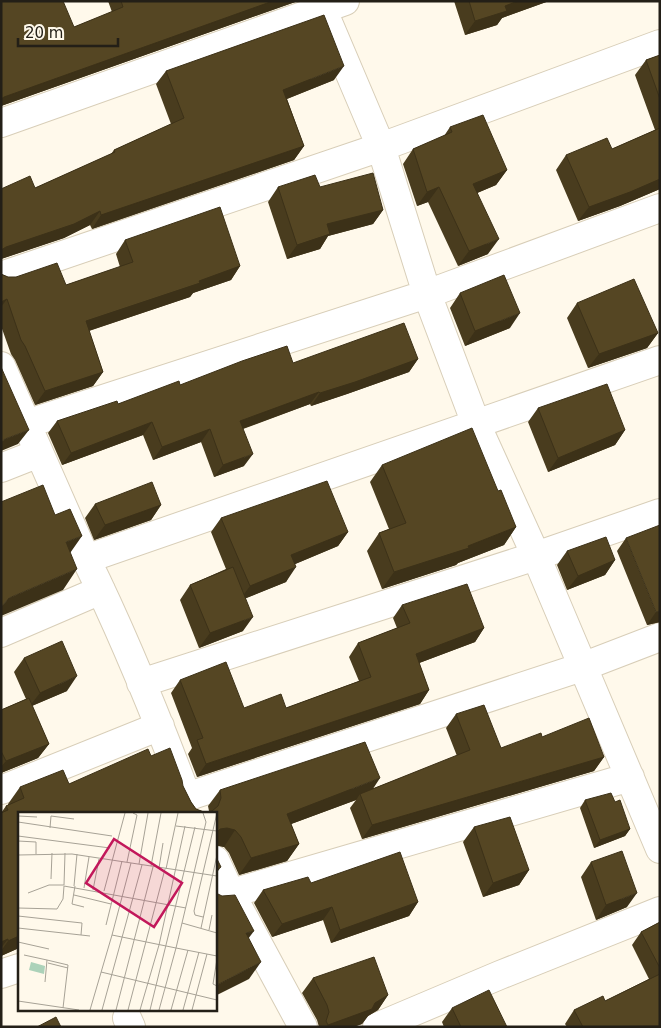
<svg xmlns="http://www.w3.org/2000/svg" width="661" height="1028" font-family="'DejaVu Sans',sans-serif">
  <rect width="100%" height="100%" fill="#fff9eb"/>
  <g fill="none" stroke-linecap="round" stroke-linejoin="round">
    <g stroke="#d8ceb8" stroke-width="30">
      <path id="minor" d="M 319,1 L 381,147 L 427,294 L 476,424 L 536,556 L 660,849
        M 1,123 L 345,1
        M 1,276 L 381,147 L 660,44
        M 1,366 L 86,559 C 122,632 153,708 182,784
        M 26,424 L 427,294 L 660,208
        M 1,468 L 39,453
        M 86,559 L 660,360
        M 1,633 L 101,590
        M 141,683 L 536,556 L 660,513
        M 1,790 L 160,726
        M 186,797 L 582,667 L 660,637
        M 215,860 L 230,892 L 303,1027
        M 215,898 L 630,777
        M 1,974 L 19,968
        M 127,1018 L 131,1027
        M 377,1027 L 500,975 L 660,911"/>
    </g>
    <use href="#minor" stroke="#fff" stroke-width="28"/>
  </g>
  <path fill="#493c1e" d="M 1,1 L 74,27 L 112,12 L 108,1 L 298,1 L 1,106 Z
    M 454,1 L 549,1 L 502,18 L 497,25 L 465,35 Z
    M 660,55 L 660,189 L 620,206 L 578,221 L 556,170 L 566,155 L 612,149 L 655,130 L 635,75 L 646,60 Z
    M 166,71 L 334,80 L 287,99 L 304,146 L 294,160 L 92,229 L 90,225 L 64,238 L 1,259 L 1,189 L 35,188 L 111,154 L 114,150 L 171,124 L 156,84 Z
    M 450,127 L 507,170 L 496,185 L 477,193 L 488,254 L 458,266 L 428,202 L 417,206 L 403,164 L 413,149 L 444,136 Z
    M 278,187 L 320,187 L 383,210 L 373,224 L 328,236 L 320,249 L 287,259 L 268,202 Z
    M 125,240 L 240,266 L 231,280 L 193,293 L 190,297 L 89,331 L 103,372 L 93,386 L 35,405 L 15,360 L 11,354 L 1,326 L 1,274 L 8,277 L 66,285 L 120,267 L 116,254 Z
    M 460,293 L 510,328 L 465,346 L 450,308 Z
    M 577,303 L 658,333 L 647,348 L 588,368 L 567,318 Z
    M 418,359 L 409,372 L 347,394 L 311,406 L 310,404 L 243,429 L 244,466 L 214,477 L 201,442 L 153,460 L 143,435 L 62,465 L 48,433 L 57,421 L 118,404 L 180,385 L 293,363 Z
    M 538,408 L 625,430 L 615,445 L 548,472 L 528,422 Z
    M 382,465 L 498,491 L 516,527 L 504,545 L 458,563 L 456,565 L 382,589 L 367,551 L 379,533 L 389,529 L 370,482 Z
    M 95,504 L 161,505 L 151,520 L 94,540 L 85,518 Z
    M 221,518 L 348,532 L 338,546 L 295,564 L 286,582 L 246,598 L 243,631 L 199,648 L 180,600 L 190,585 L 226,569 L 211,532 Z
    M 626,538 L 660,622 L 647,625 L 617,551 Z
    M 567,551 L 615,560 L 605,575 L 567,590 L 557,565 Z
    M 402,605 L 484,628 L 475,642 L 419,663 L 429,690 L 420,704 L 197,777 L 188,754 L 192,748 L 171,693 L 180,680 L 244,708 L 286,708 L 359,681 L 349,657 L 358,643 L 397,628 L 393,618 Z
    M 24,658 L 67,691 L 32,706 L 49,744 L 38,758 L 1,773 L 1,710 L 26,699 L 14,672 Z
    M 456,714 L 501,748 L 542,737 L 604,757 L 594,771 L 362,839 L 350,808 L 356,800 L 291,824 L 299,844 L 287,861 L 239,875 L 229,853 L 224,847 L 215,845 L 215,813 L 19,813 L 19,948 L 1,956 L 1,813 L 6,806 L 8,805 L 8,804 L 20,787 L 69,784 L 151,756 L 183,786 L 191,802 L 196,809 L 204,812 L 209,811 L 208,806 L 220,790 L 372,789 L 457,756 L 446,728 Z
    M 585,800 L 615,802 L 630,829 L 625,836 L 594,848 L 580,808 Z
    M 474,827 L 529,870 L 519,885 L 483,897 L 463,842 Z
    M 591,862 L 627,907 L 596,920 L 581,877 Z
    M 311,883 L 418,902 L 409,916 L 331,943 L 323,920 L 272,937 L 254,903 L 263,890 Z
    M 660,922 L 660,1027 L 567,1027 L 565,1024 L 574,1010 L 605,1001 L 649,979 L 632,945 L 641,932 Z
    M 313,978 L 388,995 L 378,1010 L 368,1016 L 362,1024 L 353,1027 L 319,1027 L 317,1020 L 302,993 Z
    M 452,1008 L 507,1027 L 444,1027 L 442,1022 Z"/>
  <path fill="#3c3118" d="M 273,1 L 298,1 L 1,106 L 1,99 L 4,97 Z
    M 518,1 L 549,1 L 502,18 L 497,25 L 465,35 L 475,21 L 505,6 Z
    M 344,66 L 334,80 L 274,104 L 283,90 Z
    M 304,146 L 294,160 L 92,229 L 101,215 Z
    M 507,170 L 496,185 L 463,199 L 473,184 Z
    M 660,179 L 660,189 L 620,206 L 578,221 L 589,207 Z
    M 439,187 L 428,202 L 417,206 L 427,192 Z
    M 383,210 L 373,224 L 328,236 L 320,249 L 287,259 L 297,245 L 327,224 Z
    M 100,211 L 90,225 L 64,238 L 1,259 L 1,250 L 6,247 Z
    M 499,239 L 488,254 L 458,266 L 469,251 Z
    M 240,266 L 231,280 L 193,293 L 190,297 L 76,335 L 86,321 Z
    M 7,299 L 1,307 L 1,302 Z
    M 520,313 L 510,328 L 465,346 L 475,331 Z
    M 658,333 L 647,348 L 588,368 L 599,354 Z
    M 418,359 L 409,372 L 347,394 L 311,406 L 320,393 Z
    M 103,372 L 93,386 L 35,405 L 45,391 Z
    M 319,392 L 310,404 L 231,433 L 240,421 Z
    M 152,422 L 143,435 L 62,465 L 71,453 Z
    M 210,429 L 201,442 L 153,460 L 162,447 Z
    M 29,430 L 18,444 L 1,451 L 1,442 L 5,439 Z
    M 625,430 L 615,445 L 548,472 L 558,458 Z
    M 253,454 L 244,466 L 214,477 L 223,465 Z
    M 161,505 L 151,520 L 94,540 L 105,525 Z
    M 516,527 L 504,545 L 458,563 L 456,565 L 382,589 L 394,572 L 468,546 Z
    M 348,532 L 338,546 L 281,570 L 291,555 Z
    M 82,536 L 68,556 L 66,542 Z
    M 615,560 L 605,575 L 567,590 L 578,576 Z
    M 296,567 L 286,582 L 239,601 L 250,586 Z
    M 77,569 L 63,590 L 1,616 L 1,607 L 9,598 Z
    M 660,611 L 660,622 L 647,625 L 656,612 Z
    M 253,617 L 243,631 L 199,648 L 210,633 Z
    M 484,628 L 475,642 L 406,668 L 416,654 Z
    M 77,676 L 67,691 L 29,707 L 40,693 Z
    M 429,690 L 420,704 L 197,777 L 206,764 Z
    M 49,744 L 38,758 L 1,773 L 1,767 L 6,761 Z
    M 604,757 L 594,771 L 362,839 L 372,825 Z
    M 380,778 L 369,795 L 360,794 L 356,800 L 275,830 L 287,814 Z
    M 227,828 L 235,830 L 224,847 L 215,845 L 215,834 L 220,829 Z
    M 630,829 L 625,836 L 594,848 L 600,840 Z
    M 299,844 L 287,861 L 239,875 L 251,858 Z
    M 221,867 L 215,875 L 215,871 Z
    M 529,870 L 519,885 L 483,897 L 493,883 Z
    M 637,893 L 627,907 L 596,920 L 606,905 Z
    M 418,902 L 409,916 L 331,943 L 340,930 Z
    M 332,907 L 323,920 L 272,937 L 282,924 Z
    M 254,931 L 242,947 L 246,933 Z
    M 19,936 L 19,948 L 1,956 L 1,951 L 8,941 Z
    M 8,939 L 1,948 L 1,942 Z
    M 261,962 L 249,979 L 215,996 L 215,986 Z
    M 388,995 L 378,1010 L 368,1016 L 362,1024 L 353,1027 L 326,1027 L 328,1025 L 375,1003 Z"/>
  <path fill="#554623" stroke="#3c3118" d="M 1,1 L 63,1 L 74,27 L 123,7 L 121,1 L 273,1 L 4,97 L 1,99 Z
    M 469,1 L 518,1 L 505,6 L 507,11 L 475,21 Z
    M 324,15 L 344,66 L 283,90 L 304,146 L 101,215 L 100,211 L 74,224 L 6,247 L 1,250 L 1,189 L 30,176 L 35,188 L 115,152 L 114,150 L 184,118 L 166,71 Z
    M 660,55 L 660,99 L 646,60 Z
    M 483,115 L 507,170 L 473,184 L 499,239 L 469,251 L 439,187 L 427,192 L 413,149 L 452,132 L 450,127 Z
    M 660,128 L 660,179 L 630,192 L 589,207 L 566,155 L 607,138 L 612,149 Z
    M 373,173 L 383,210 L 327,224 L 330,234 L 297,245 L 278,187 L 315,175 L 320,187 Z
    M 220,207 L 240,266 L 199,281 L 200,283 L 86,321 L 103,372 L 45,391 L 25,346 L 21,340 L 7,299 L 1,302 L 1,274 L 8,277 L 16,277 L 57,263 L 66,285 L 133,262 L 125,240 Z
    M 504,275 L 520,313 L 475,331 L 460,293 Z
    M 634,279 L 658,333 L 599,354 L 577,303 Z
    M 404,323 L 418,359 L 355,382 L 320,393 L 319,392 L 240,421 L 253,454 L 223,465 L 210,429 L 162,447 L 152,422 L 71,453 L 57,421 L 117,401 L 118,404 L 179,381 L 180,385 L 242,361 L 287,346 L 293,363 Z
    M 1,367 L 29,430 L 5,439 L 1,442 Z
    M 607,384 L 625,430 L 558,458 L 538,408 Z
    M 472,428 L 498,491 L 501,490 L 516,527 L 468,546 L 469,548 L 394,572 L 379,533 L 406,523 L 382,465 Z
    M 327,481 L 348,532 L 291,555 L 296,567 L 250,586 L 221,518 Z
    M 152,482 L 161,505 L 105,525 L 95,504 Z
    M 43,485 L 55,515 L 70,509 L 82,536 L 66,542 L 77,569 L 9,598 L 1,607 L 1,502 Z
    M 660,525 L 660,611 L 656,612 L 626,538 Z
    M 606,537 L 615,560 L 578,576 L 567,551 Z
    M 233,567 L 253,617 L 210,633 L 190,585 Z
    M 467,584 L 484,628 L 416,654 L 429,690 L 206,764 L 197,740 L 203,738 L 180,680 L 226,662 L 244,708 L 281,694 L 286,708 L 371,677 L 358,643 L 410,623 L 402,605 Z
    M 62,641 L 77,676 L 40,693 L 24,658 Z
    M 29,698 L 49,744 L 6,761 L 1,751 L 1,710 Z
    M 484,705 L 501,748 L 541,733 L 542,737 L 589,718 L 604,757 L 372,825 L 360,794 L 470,750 L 456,714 Z
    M 365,742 L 380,778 L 287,814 L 299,844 L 251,858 L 241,837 L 235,830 L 227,828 L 220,829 L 215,834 L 215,813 L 19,813 L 19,936 L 8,941 L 8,939 L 1,942 L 1,813 L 8,810 L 6,806 L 24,798 L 20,787 L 63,770 L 69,784 L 148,749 L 151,756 L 170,748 L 182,780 L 183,786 L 191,802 L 196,809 L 204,812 L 212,811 L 218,806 L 221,798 L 220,790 Z
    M 611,793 L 615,802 L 620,800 L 630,829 L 600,840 L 585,800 Z
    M 510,817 L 529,870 L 493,883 L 474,827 Z
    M 622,851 L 637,893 L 606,905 L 591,862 Z
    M 400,852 L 418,902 L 340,930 L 332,907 L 282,924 L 263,890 L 308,877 L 311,883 Z
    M 215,855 L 221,867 L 215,871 Z
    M 215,891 L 216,893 L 222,896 L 235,895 L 254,931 L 246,933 L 261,962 L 215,986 Z
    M 660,922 L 660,968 L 641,932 Z
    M 374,957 L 388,995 L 375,1003 L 372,1009 L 328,1025 L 326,1021 L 329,1012 L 327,1005 L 313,978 Z
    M 660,974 L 660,1026 L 583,1027 L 574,1010 L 603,996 L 605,1001 Z
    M 489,990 L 507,1027 L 461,1027 L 452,1008 Z
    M 56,1017 L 61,1027 L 37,1027 Z"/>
  <g transform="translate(18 812)">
    <rect width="199" height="199" fill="#fff9eb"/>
    <path d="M 13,150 L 27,154 L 26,162 L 11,158 Z" fill="#acd2b9"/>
    <path fill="none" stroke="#a7a296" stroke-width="1" d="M 185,1 L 188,10 L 164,111 L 199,121M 0,4 L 19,5M 0,10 L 94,24M 158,14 L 199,19M 32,16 L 33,4 L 56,7M 0,24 L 92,36M 0,29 L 18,30 L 18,42M 0,43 L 54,42 L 199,64M 109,50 L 119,3 L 115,1M 121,52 L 130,1M 133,54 L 143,1M 141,56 L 145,31M 148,57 L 160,1M 33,67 L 34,41M 46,73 L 47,41M 56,74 L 59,42M 57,74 L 54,92 L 66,95M 66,76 L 71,45M 75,78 L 81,47M 86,79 L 107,1M 10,81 L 31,73 L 46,73M 56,83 L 93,92M 0,96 L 39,97 L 45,87 L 46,74 L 168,96M 0,104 L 64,111 L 63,123M 185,105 L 177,103 L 176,99 L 199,1M 164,111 L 158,136 L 199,144M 88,113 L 104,49M 0,116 L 72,124M 183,116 L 199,43M 191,118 L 194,103M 94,123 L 113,51M 0,130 L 31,137M 6,143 L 29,148 L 27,170M 199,147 L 195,172 L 199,174M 29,148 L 50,153 L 45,196M 30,151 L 50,156M 83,160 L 199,188M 0,189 L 61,198M 72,198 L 94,123 L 158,136 L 141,198M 84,198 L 124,53M 98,198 L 135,55M 110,198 L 147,57M 122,198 L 141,133 L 167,14M 132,198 L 177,15M 153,198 L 170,138M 165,198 L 181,140M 174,198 L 189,142"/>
    <path fill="#c2185b" fill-opacity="0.15" stroke="#c2185b" stroke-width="2.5" d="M 96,27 L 164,71 L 136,115 L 68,71 Z"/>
    <rect width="199" height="199" fill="none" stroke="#231f17" stroke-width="2.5"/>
  </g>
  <rect width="661" height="1028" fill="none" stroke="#231f17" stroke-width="5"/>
  <path d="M18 38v8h100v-8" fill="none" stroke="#231f17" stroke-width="2.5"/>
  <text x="25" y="38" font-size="15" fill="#231f17" stroke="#fff9eb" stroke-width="4" paint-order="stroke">20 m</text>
</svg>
